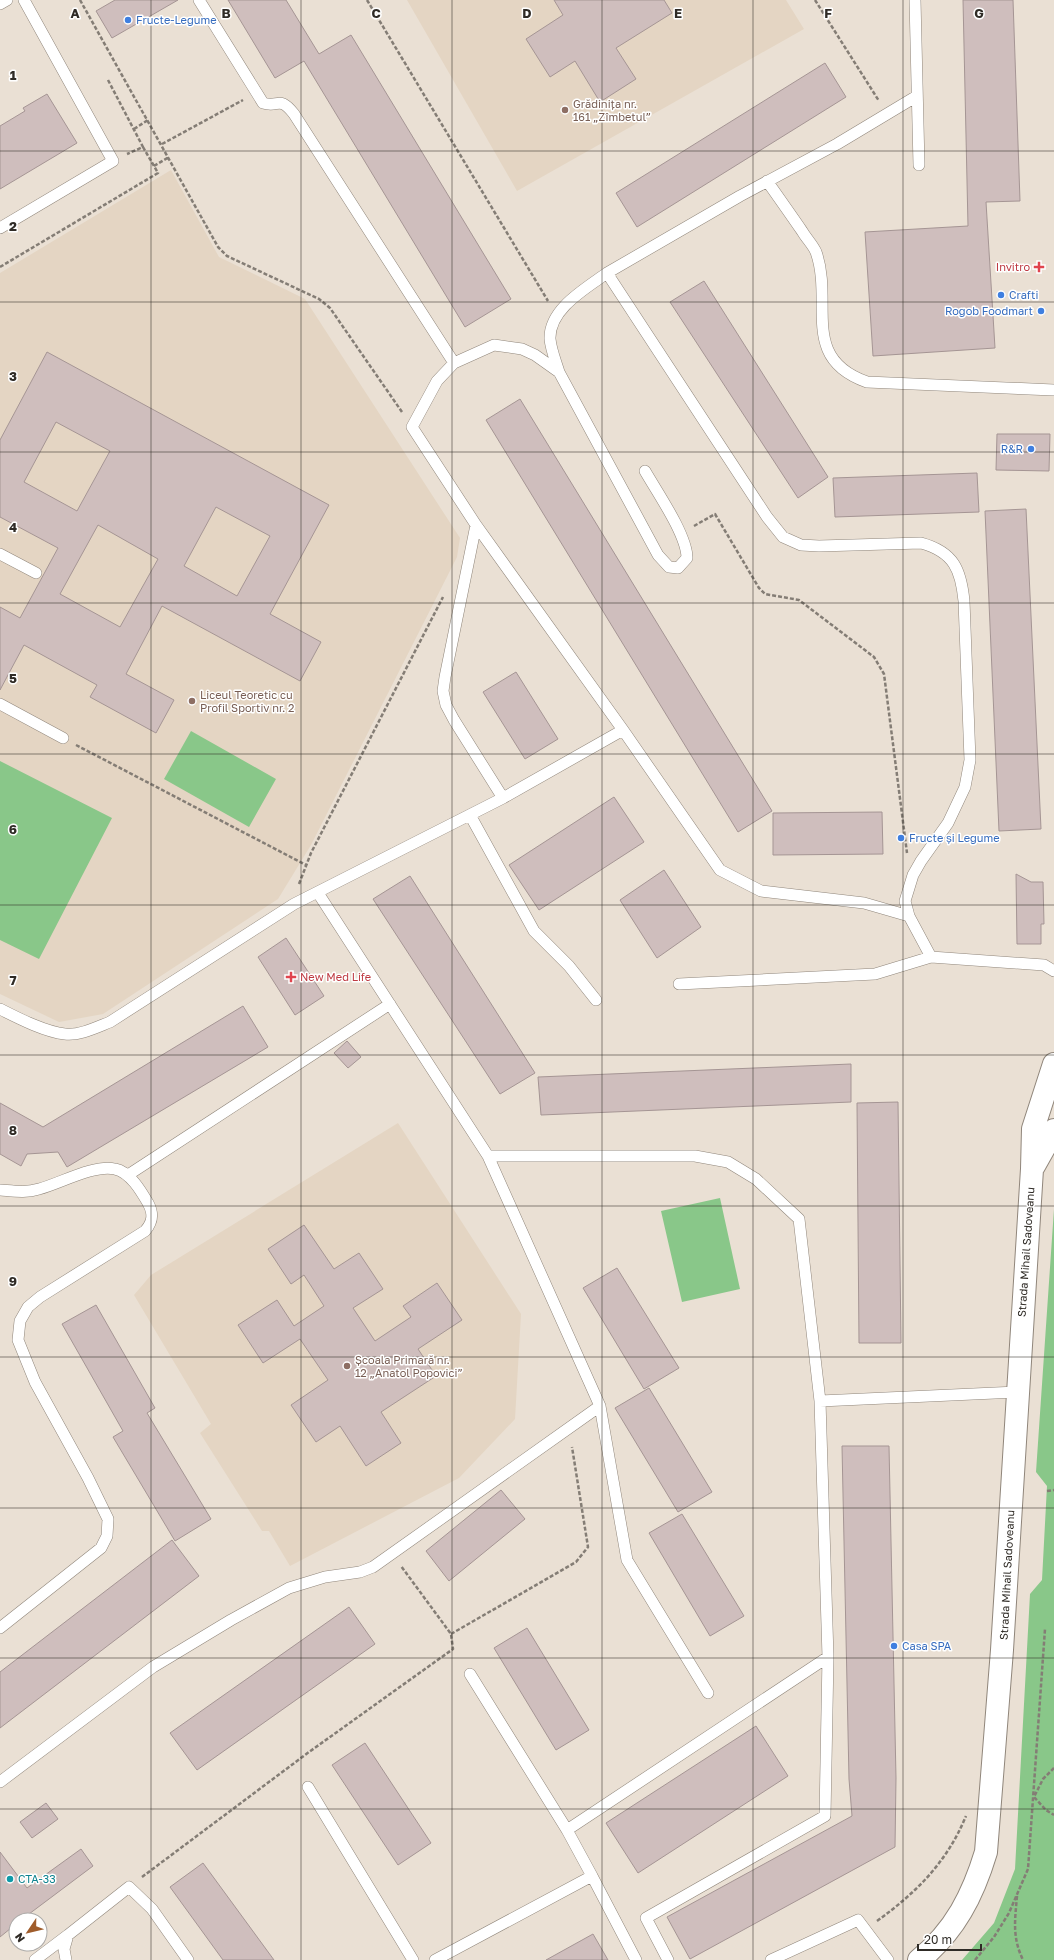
<svg xmlns="http://www.w3.org/2000/svg" width="1054" height="1960" font-family="'Golos Text',sans-serif">
  <rect width="100%" height="100%" fill="#eae0d4"/>
  <path fill="#e4d5c3" d="M 407,0 L 786,0 L 804,29 L 517,191 Z
    M 171,170 L 219,257 L 305,299 L 460,538 L 457,557 L 311,845 L 278,899 L 103,1014 L 59,1022 L 0,994 L 0,273 Z
    M 398,1123 L 521,1314 L 515,1419 L 459,1478 L 290,1566 L 269,1531 L 262,1531 L 200,1433 L 211,1424 L 134,1295 L 151,1275 Z"/>
  <path fill="#89c789" d="M 191,731 L 276,779 L 249,827 L 164,779 Z
    M 0,761 L 112,818 L 39,959 L 0,940 Z
    M 720,1198 L 740,1289 L 682,1302 L 661,1211 Z
    M 1054,1209 L 1054,1960 L 962,1960 L 994,1923 L 1015,1869 L 1030,1594 L 1042,1580 L 1047,1486 L 1036,1472 Z"/>
  <path fill="#cfbebd" stroke="#a59594" fill-rule="evenodd" d="M 115,0 L 178,0 L 112,38 L 96,11 Z
    M 228,0 L 286,0 L 319,54 L 351,35 L 511,299 L 465,327 L 304,61 L 275,78 Z
    M 554,0 L 664,0 L 672,13 L 616,48 L 636,79 L 600,102 L 575,61 L 550,77 L 526,39 L 563,15 Z
    M 963,0 L 1013,0 L 1020,201 L 986,202 L 995,348 L 873,356 L 865,232 L 968,226 Z
    M 825,63 L 846,97 L 637,227 L 616,193 Z
    M 47,94 L 77,143 L 0,189 L 0,126 L 25,111 L 23,108 Z
    M 704,281 L 828,477 L 798,498 L 670,302 Z
    M 47,352 L 329,505 L 270,614 L 321,642 L 300,681 L 162,606 L 126,674 L 174,700 L 156,733 L 90,697 L 97,685 L 24,645 L 0,690 L 0,607 L 20,618 L 58,548 L 0,517 L 0,440 ZM 56,422 L 110,451 L 77,511 L 24,482 ZM 216,507 L 270,536 L 237,596 L 184,566 ZM 98,525 L 158,559 L 120,627 L 60,594 Z
    M 520,399 L 772,811 L 738,832 L 486,420 Z
    M 997,434 L 1050,434 L 1049,471 L 996,470 Z
    M 977,473 L 979,512 L 835,517 L 833,478 Z
    M 1026,509 L 1041,829 L 999,831 L 985,511 Z
    M 516,672 L 558,739 L 525,759 L 483,692 Z
    M 614,797 L 644,842 L 539,910 L 509,865 Z
    M 882,812 L 883,854 L 773,855 L 773,813 Z
    M 664,870 L 701,927 L 657,958 L 620,900 Z
    M 1016,874 L 1031,882 L 1043,882 L 1044,924 L 1041,924 L 1041,944 L 1017,944 Z
    M 410,876 L 535,1073 L 500,1094 L 373,899 Z
    M 286,938 L 324,996 L 295,1015 L 258,957 Z
    M 243,1006 L 268,1047 L 67,1167 L 58,1152 L 27,1154 L 21,1166 L 0,1154 L 0,1103 L 43,1127 Z
    M 347,1041 L 361,1057 L 348,1068 L 334,1053 Z
    M 851,1064 L 851,1102 L 541,1115 L 538,1077 Z
    M 898,1102 L 901,1343 L 859,1343 L 857,1103 Z
    M 304,1225 L 334,1269 L 359,1253 L 383,1289 L 353,1308 L 375,1341 L 411,1317 L 403,1306 L 437,1283 L 462,1320 L 418,1349 L 436,1376 L 381,1412 L 401,1443 L 366,1466 L 340,1426 L 316,1442 L 291,1405 L 328,1380 L 300,1339 L 263,1363 L 238,1325 L 277,1300 L 294,1326 L 324,1306 L 304,1275 L 291,1284 L 268,1249 Z
    M 617,1268 L 679,1368 L 644,1389 L 583,1288 Z
    M 96,1305 L 155,1408 L 147,1413 L 211,1519 L 175,1541 L 113,1437 L 123,1431 L 62,1324 Z
    M 649,1388 L 712,1492 L 678,1512 L 615,1408 Z
    M 842,1446 L 889,1446 L 896,1778 L 895,1847 L 690,1959 L 667,1917 L 852,1816 L 849,1779 Z
    M 501,1490 L 525,1519 L 449,1581 L 426,1551 Z
    M 682,1514 L 744,1616 L 710,1636 L 649,1533 Z
    M 172,1540 L 199,1576 L 0,1728 L 0,1672 Z
    M 349,1607 L 375,1644 L 197,1770 L 170,1733 Z
    M 527,1628 L 589,1730 L 556,1750 L 494,1648 Z
    M 756,1726 L 788,1776 L 638,1873 L 606,1823 Z
    M 365,1743 L 431,1843 L 398,1865 L 332,1765 Z
    M 46,1803 L 58,1819 L 32,1838 L 20,1822 Z
    M 81,1849 L 93,1866 L 21,1920 L 16,1920 L 16,1924 L 0,1937 L 0,1852 L 27,1888 Z
    M 203,1863 L 274,1960 L 223,1960 L 170,1887 Z
    M 593,1934 L 608,1960 L 546,1960 Z"/>
  <g fill="none" stroke-linecap="round" stroke-linejoin="round">
    <g stroke="#90867b" stroke-width="12">
      <path id="service" d="M 199,0 L 263,103 C 279,108 279,95 294,114 L 454,363
        M 915,0 L 919,165
        M 0,4 L 7,0
        M 767,181 C 779,198 791,215 802,231 C 806,238 813,245 816,252 C 834,303 799,358 867,382 L 1054,390
        M 0,228 L 113,161 L 24,0
        M 607,273 L 740,196 L 837,144 L 917,96
        M 559,372 L 535,355 L 522,349 L 494,345 L 454,363 L 437,381 L 412,427 L 476,525 L 623,730 L 720,870 L 761,891 L 864,903 L 909,916
        M 645,471 C 657,492 687,535 687,558 L 678,568 L 669,567 L 658,555 L 559,372 C 556,362 551,350 550,339 C 549,309 585,289 607,273 L 767,517 L 783,537 L 801,545 L 819,546 L 921,543 C 954,552 961,570 964,601 L 970,760 L 965,787 L 948,823 L 921,861 L 913,875 L 905,901 L 909,916 L 931,957
        M 476,525 L 445,677 L 443,691 L 446,705 L 454,720 L 503,798
        M 0,554 L 36,573
        M 0,704 L 63,738
        M 470,815 L 534,931 L 569,966 L 596,1000
        M 318,893 L 488,1156 L 600,1406 L 627,1560 L 708,1693
        M 679,984 L 875,974 L 931,957 L 1044,965 L 1054,971
        M 0,1009 C 18,1018 45,1032 65,1034 C 79,1036 97,1027 110,1022 L 294,904 L 503,798 L 623,730
        M 488,1156 L 695,1156 L 728,1162 L 756,1179 L 799,1219 L 820,1401 L 1017,1392
        M 128,1175 L 390,1004
        M 0,1190 C 14,1191 26,1193 39,1189 C 59,1184 94,1164 115,1169 C 130,1172 141,1191 148,1203 C 154,1214 153,1222 145,1231 L 40,1297 L 28,1307 L 20,1321 L 18,1340 L 35,1382 L 88,1478 L 108,1519 L 107,1536 L 101,1548 L 0,1628
        M 470,1674 L 567,1830 L 592,1876
        M 0,1782 L 153,1667 L 231,1620 L 289,1588 L 325,1577 L 360,1572 L 373,1567 L 600,1406
        M 308,1787 L 413,1960
        M 567,1830 L 828,1657
        M 35,1960 L 68,1935
        M 66,1960 L 64,1949 L 68,1935 L 129,1887 L 152,1909 L 188,1960
        M 435,1960 L 592,1876 L 636,1960
        M 668,1960 L 646,1918 L 825,1816 L 828,1657 L 820,1401
        M 771,1960 L 858,1920 L 888,1960"/>
    </g>
    <g stroke="#90867b" stroke-width="24">
      <path id="secondary" d="M 1034,1166 L 1054,1130
        M 919,1960 C 955,1931 973,1895 986,1852 L 1002,1650 L 1032,1169 L 1033,1129 L 1054,1064"/>
    </g>
    <path stroke="#847d75" stroke-width="2.5" stroke-dasharray="4 2" stroke-linecap="butt" d="M 80,0 L 218,247 L 227,256 L 319,299 L 330,308 L 402,412
      M 367,0 L 548,301
      M 815,0 L 879,101
      M 108,80 L 143,147 L 127,154
      M 134,129 L 148,120
      M 162,144 L 243,100
      M 154,166 L 169,157
      M 0,267 L 158,173 L 143,147
      M 694,526 L 715,514 L 759,588 L 765,594 L 799,600 L 874,657 L 884,674 L 907,853
      M 76,745 L 306,865
      M 299,884 L 311,853 L 443,597
      M 1047,1491 L 1054,1490
      M 451,1634 L 576,1562 L 588,1547 L 572,1447
      M 1054,1768 L 1043,1779 L 1034,1797 L 1046,1810 L 1054,1815
      M 142,1877 L 309,1752 L 453,1649 L 451,1634 L 401,1566
      M 1017,1896 C 1015,1920 1012,1937 1023,1960
      M 877,1921 C 917,1892 947,1862 966,1816
      M 975,1960 L 994,1937 L 1009,1913 L 1028,1869 L 1045,1629"/>
    <use href="#service" stroke="#fff" stroke-width="11"/>
    <use href="#secondary" stroke="#fff" stroke-width="22"/>
  </g>
  <path fill="none" stroke="#2f2b26" stroke-width="1" stroke-opacity="0.55" d="M 151,0 L 151,1960M 301,0 L 301,1960M 452,0 L 452,1960M 602,0 L 602,1960M 753,0 L 753,1960M 903,0 L 903,1960M 0,151 L 1054,151M 0,302 L 1054,302M 0,452 L 1054,452M 0,603 L 1054,603M 0,754 L 1054,754M 0,905 L 1054,905M 0,1055 L 1054,1055M 0,1206 L 1054,1206M 0,1357 L 1054,1357M 0,1508 L 1054,1508M 0,1658 L 1054,1658M 0,1809 L 1054,1809"/>
  <g fill="#3f7fe0" stroke="#fff" stroke-width="1.5">
    <circle cx="128" cy="20" r="4"/>
    <circle cx="1001" cy="295" r="4"/>
    <circle cx="1041" cy="311" r="4"/>
    <circle cx="1031" cy="449" r="4"/>
    <circle cx="901" cy="838" r="4"/>
    <circle cx="894" cy="1646" r="4"/>
  </g>
  <g fill="#8d6e63" stroke="#fff" stroke-width="1.5">
    <circle cx="565" cy="110" r="4"/>
    <circle cx="192" cy="701" r="4"/>
    <circle cx="347" cy="1366" r="4"/>
  </g>
  <g fill="#e0444e" stroke="#fff" stroke-width="1.5">
    <path d="M1037 261h4v4h4v4h-4v4h-4v-4h-4v-4h4z"/>
    <path d="M289 971h4v4h4v4h-4v4h-4v-4h-4v-4h4z"/>
  </g>
  <circle fill="#0f9aa8" stroke="#fff" stroke-width="1.5" cx="10" cy="1879" r="4"/>
  <g text-anchor="middle" stroke-width="3" stroke-linejoin="round" paint-order="stroke">
    <g font-size="11" fill="#366cbe" stroke="#fff" text-anchor="start">
      <text x="136" y="24">Fructe-Legume</text>
      <text x="1009" y="299">Crafti</text>
      <text x="1033" y="315" text-anchor="end">Rogob Foodmart</text>
      <text x="1023" y="453" text-anchor="end">R&amp;R</text>
      <text x="909" y="842">Fructe și Legume</text>
      <text x="902" y="1650">Casa SPA</text>
    </g>
    <g font-size="11" fill="#785e54" stroke="#fff" text-anchor="start">
      <text x="573" y="108">Grădinița nr.<tspan x="573" dy="13">161 „Zîmbetul”</tspan></text>
      <text x="200" y="699">Liceul Teoretic cu<tspan x="200" dy="13">Profil Sportiv nr. 2</tspan></text>
      <text x="355" y="1364">Școala Primară nr.<tspan x="355" dy="13">12 „Anatol Popovici”</tspan></text>
    </g>
    <g font-size="11" fill="#be3a42" stroke="#fff" text-anchor="end">
      <text x="1030" y="271">Invitro</text>
      <text x="300" y="981" text-anchor="start">New Med Life</text>
    </g>
    <g font-size="11" fill="#2f2b26" stroke="#fff">
      <text transform="translate(1026 1252) rotate(-86)" y="4">Strada Mihail Sadoveanu</text>
      <text transform="translate(1007 1575) rotate(-87)" y="4">Strada Mihail Sadoveanu</text>
    </g>
    <g font-size="11" fill="#0d838f" stroke="#fff" text-anchor="start">
      <text x="18" y="1883">CTA-33</text>
    </g>
  </g>
  <g font-size="13" text-anchor="middle" font-weight="bold" fill="#2f2b26" stroke="#fff" stroke-width="3" stroke-linejoin="round" paint-order="stroke">
    <text x="75" y="18">A</text>
    <text x="226" y="18">B</text>
    <text x="376" y="18">C</text>
    <text x="527" y="18">D</text>
    <text x="678" y="18">E</text>
    <text x="828" y="18">F</text>
    <text x="979" y="18">G</text>
    <text x="13" y="80">1</text>
    <text x="13" y="231">2</text>
    <text x="13" y="381">3</text>
    <text x="13" y="532">4</text>
    <text x="13" y="683">5</text>
    <text x="13" y="834">6</text>
    <text x="13" y="985">7</text>
    <text x="13" y="1135">8</text>
    <text x="13" y="1286">9</text>
  </g>
  <g transform="translate(28 1932) rotate(235)"><circle r="19" fill="#ffffff" stroke="#acaaa8"/>
  <path d="M0-3L7 15L0 10L-7 15Z" fill="#9f5c2b"/>
  <text y="-6" font-size="11" font-weight="bold" text-anchor="middle" fill="#2f2b26">N</text>
  </g>
  <path d="M918 1944v6h63v-6" fill="none" stroke="#2f2b26" stroke-width="2"/>
  <text x="924" y="1944" font-size="12" fill="#2f2b26" stroke="#ffffff" stroke-width="3" paint-order="stroke">20 m</text>
</svg>
